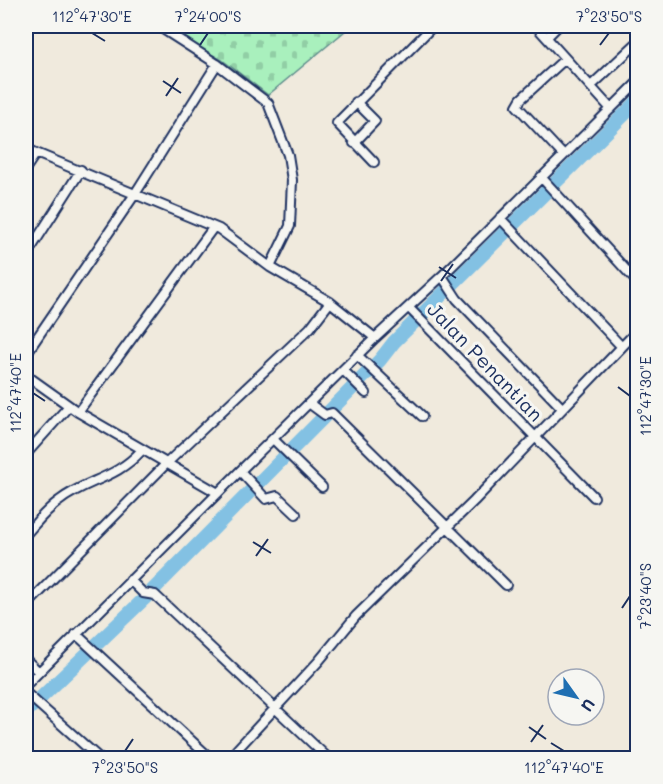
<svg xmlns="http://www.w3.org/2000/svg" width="663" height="784" font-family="Mali,sans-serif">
  <defs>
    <pattern id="cemetery-stones" width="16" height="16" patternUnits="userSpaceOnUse" patternTransform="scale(1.5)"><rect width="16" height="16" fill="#a9f0bd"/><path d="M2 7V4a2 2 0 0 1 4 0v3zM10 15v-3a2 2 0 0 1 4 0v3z" fill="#91cea5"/></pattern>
  </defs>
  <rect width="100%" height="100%" fill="#f0eadd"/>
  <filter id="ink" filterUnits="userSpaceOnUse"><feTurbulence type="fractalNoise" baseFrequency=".0167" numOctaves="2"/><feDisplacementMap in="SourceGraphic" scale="12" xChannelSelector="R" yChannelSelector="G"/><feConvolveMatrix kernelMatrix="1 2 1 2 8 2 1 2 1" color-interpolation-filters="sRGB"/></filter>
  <g filter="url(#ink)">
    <path fill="url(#cemetery-stones)" stroke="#62908e" stroke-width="1.5" d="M 192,26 L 351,26 L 268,95 L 222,60 L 182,39 Z"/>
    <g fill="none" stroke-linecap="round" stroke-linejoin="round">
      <path stroke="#83c1e3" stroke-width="14" d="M 26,712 L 144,599 L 380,360 L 394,342 L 638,101"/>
      <g stroke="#1b2f5e" stroke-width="12">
        <path id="minor" d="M 158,26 L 217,64 L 268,103 L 288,155 L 292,180 L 290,226 L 270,267
          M 536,26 L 611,109
          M 547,37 L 558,26
          M 591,86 L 638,42
          M 354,143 L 375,121 L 356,102
          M 26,148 L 36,153
          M 563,155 L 517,106 L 521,99 L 565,59
          M 374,162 L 337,123 L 433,26
          M 26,168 L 36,153 L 219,229 L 270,267 L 330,302 L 375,338
          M 541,177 L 638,283
          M 500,218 L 621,346
          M 26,256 L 81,170
          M 442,276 L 457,299 L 562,408
          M 409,308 L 594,497
          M 26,354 L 135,194 L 217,64
          M 357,355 L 422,416
          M 343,370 L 366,393
          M 26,375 L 78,412 L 218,493
          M 310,404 L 325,415 L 332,413 L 506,585
          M 78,412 L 213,228
          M 273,439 L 322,487
          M 26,454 L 68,407
          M 240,471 L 266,499 L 277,496 L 296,514
          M 26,534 C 36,523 46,510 59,501 C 87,479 115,480 142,450
          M 130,580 L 143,593 L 155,595 L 328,758
          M 26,606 L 168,462 L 310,328 L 330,302
          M 76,634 L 210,758
          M 26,660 L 39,672
          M 26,685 L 240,471 L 375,338 L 442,276 L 638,82
          M 26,693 L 99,758
          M 229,758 L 318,662 L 356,616 L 474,501 L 638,330"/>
      </g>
      <use href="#minor" stroke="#f6f6f2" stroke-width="8"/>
    </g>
  </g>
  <path fill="none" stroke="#1b2f5e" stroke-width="2" d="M 92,33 L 105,41M 200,45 L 208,33M 600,45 L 609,33M 163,81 L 181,93M 166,96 L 178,78M 439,267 L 456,278M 441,281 L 453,264M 618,387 L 630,396M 33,393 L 45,401M 253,542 L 271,553M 256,556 L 268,539M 622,608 L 630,596M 529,727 L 546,739M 531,742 L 543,725M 551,743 L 564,751M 125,751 L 133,739"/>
  <g text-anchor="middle" stroke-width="6" stroke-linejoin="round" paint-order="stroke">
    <g font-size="20" fill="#1b2f5e" stroke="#f6f6f2">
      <text transform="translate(485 362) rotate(46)" y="7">Jalan Penantian</text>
    </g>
  </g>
  <rect width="663" height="784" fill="none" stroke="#f6f6f2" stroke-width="66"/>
  <g transform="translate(576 697) rotate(124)"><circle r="28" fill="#f6f6f2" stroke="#9ea6b7" stroke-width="1.5"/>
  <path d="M0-4.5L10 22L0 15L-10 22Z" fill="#1f6fb2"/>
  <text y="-9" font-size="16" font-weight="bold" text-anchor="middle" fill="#1b2f5e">U</text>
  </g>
  <rect x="33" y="33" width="597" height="718" fill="none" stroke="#1b2f5e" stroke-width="2"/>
  <g font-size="15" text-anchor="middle" fill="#1b2f5e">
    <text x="92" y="22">112°47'30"E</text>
    <text x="208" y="22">7°24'00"S</text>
    <text x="609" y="22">7°23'50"S</text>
    <text transform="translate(16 393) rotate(-90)" y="5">112°47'40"E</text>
    <text transform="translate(646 396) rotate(-90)" y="5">112°47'30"E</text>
    <text transform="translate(646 596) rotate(-90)" y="5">7°23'40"S</text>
    <text x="125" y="773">7°23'50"S</text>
    <text x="564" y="773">112°47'40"E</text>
  </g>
</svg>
